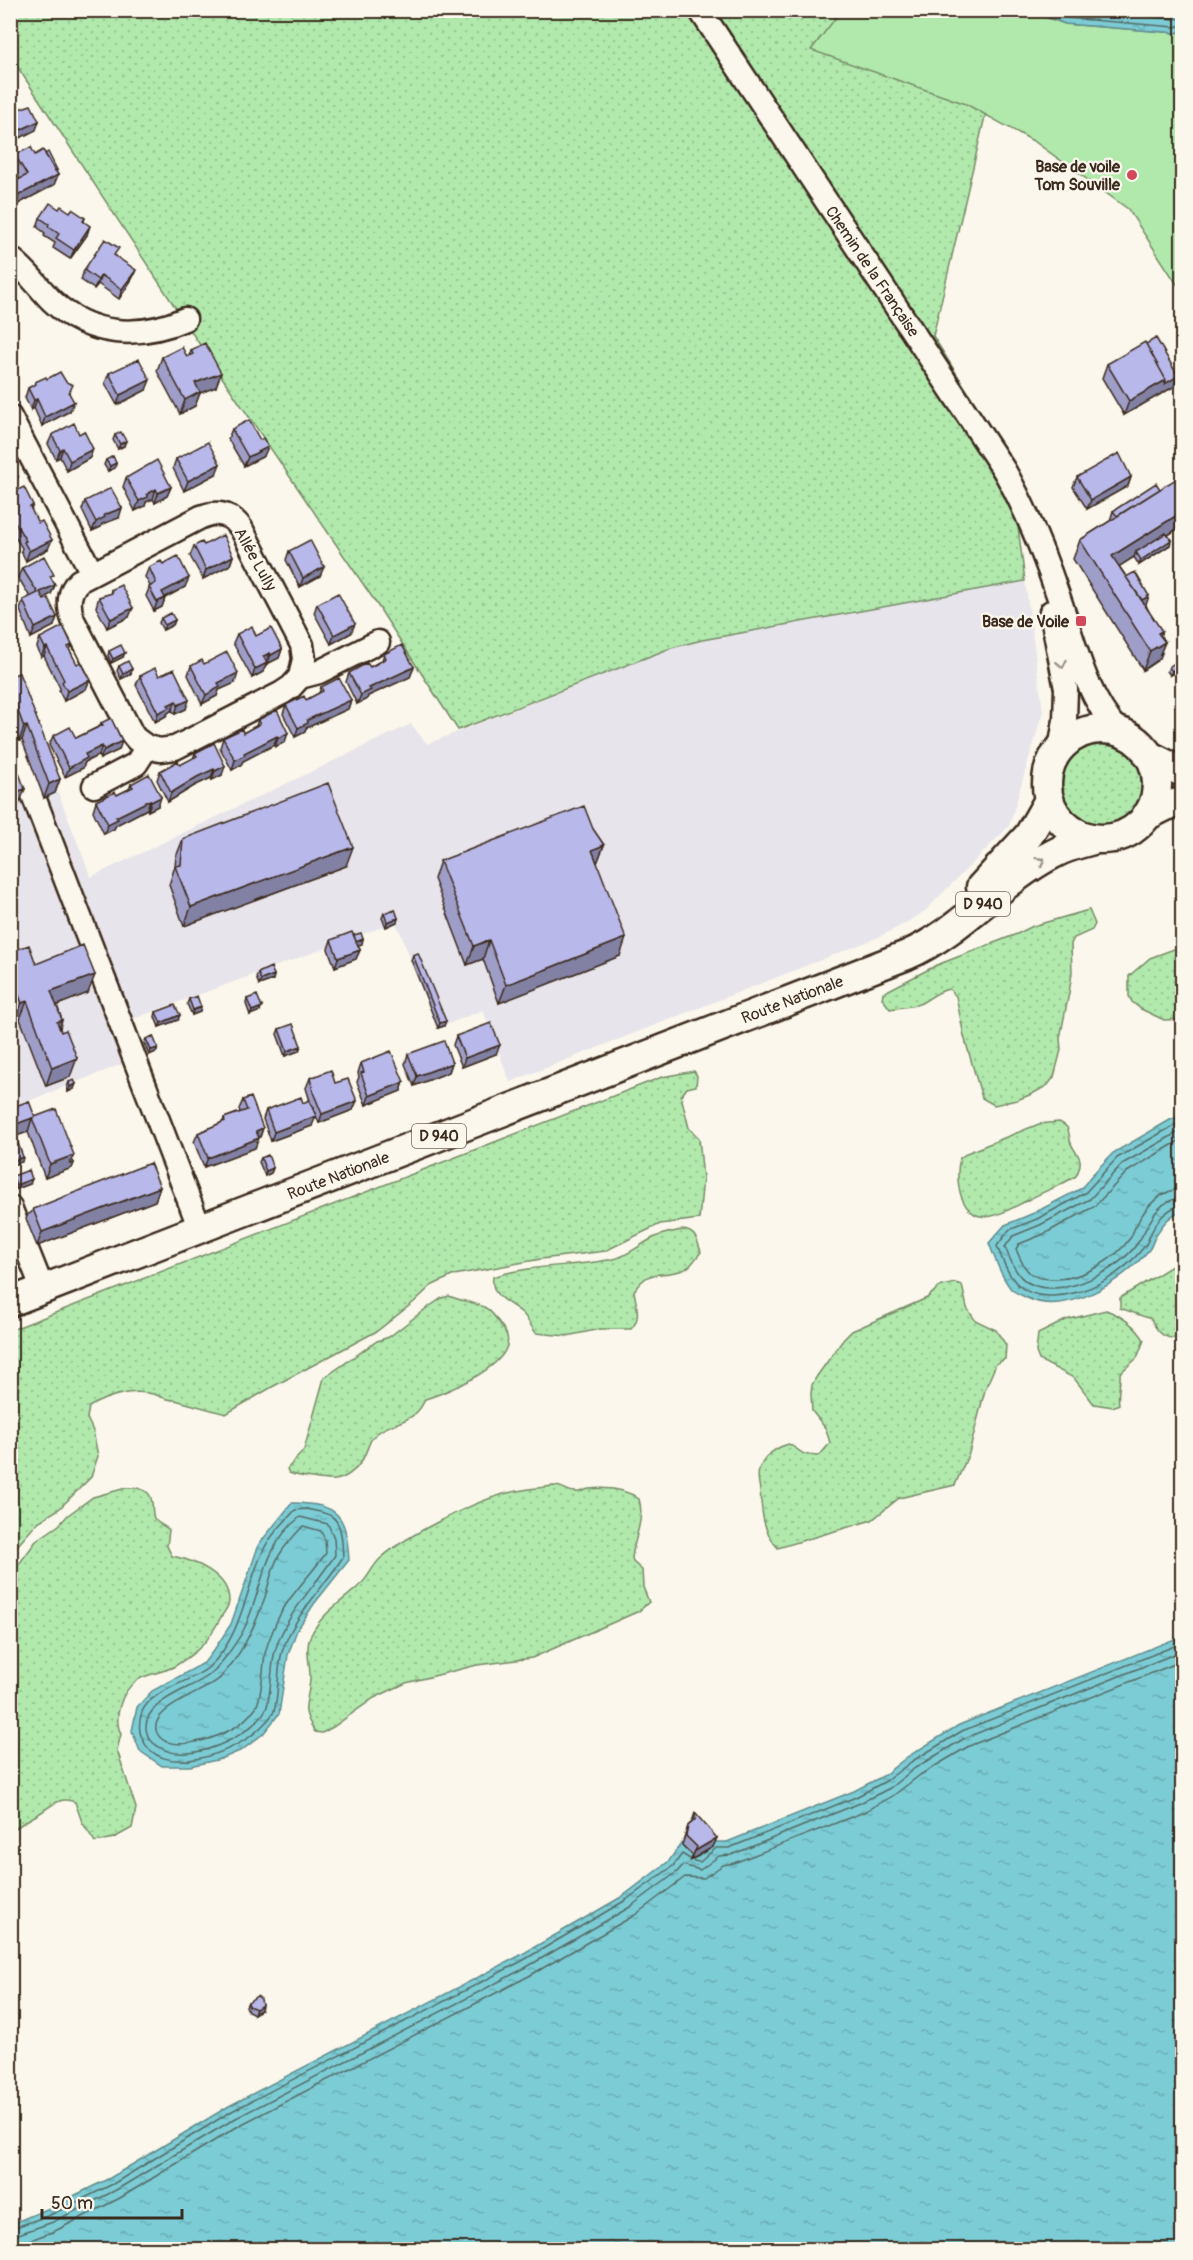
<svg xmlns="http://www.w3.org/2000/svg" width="1193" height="2260" font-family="Pangolin,sans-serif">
  <defs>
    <pattern id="grass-dots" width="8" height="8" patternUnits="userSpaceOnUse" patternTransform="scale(1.5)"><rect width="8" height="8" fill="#b1e9ad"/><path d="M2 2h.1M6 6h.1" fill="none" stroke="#99c894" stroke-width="1.8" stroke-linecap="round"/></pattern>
    <pattern id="water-ripples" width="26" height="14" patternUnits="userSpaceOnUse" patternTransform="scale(1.5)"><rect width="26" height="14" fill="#7bccd5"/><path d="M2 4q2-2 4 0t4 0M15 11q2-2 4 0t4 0" fill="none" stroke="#6bafb6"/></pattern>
  </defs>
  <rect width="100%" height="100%" fill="#fbf7ec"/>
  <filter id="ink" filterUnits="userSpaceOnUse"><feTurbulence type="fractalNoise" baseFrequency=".0167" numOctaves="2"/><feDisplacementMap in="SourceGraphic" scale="12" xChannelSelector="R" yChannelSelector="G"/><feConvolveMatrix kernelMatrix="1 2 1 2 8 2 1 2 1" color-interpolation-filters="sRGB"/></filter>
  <g filter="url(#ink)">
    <path fill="#e7e4eb" d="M 1025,581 L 1043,711 L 1009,826 L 925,911 L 904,924 L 879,937 L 510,1082 L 483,1010 L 438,1028 L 396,922 L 114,1026 L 127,1062 L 11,1108 L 10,670 L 91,877 L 411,724 L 427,744 L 671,648 L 702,640 Z"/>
    <path fill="url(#grass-dots)" stroke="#768a66" stroke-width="1.5" d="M 10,11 L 1010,11 L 933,336 L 1016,469 L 1018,527 L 1025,581 L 702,640 L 671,648 L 458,730 L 372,597 L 200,345 L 11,57 Z
      M1061 784a42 42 0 1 1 84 0a42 42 0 1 1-84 0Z
      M 1089,910 L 1095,924 L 1092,930 L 1074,938 L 1071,944 L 1072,973 L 1069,993 L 1060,1038 L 1061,1050 L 1054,1077 L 1048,1085 L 1032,1094 L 1017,1100 L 994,1105 L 982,1098 L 964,1036 L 956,996 L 949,989 C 937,991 930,999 919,1004 C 910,1007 900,1007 890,1009 L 882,998 L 883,993 L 937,965 L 1017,934 L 1033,926 Z
      M 1182,946 L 1182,1019 L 1164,1020 L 1141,1009 L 1132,1002 L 1129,996 L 1129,976 L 1150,958 Z
      M 694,1071 L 697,1076 L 696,1086 L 687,1088 L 681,1096 L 689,1128 L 699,1138 L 703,1178 L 699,1219 L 660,1224 L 605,1251 L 541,1259 L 454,1275 L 431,1286 L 414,1302 L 377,1331 L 272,1387 L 226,1414 L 175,1400 C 166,1400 161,1396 153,1394 C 131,1389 107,1396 89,1407 L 87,1418 L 93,1431 L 98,1456 L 91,1477 L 59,1509 L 38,1522 L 11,1553 L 11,1330 L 662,1077 Z
      M 1059,1122 C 1070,1127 1068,1130 1070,1140 C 1073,1155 1087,1154 1076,1176 C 1060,1186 1042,1192 1026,1201 C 1016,1206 1003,1214 992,1216 C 960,1222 954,1180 960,1158 L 969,1152 L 1039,1124 Z
      M 682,1230 C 696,1231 697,1240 701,1252 C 695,1259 690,1269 680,1271 C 659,1277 649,1268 634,1291 C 636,1305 642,1318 631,1329 L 600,1329 L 567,1336 L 536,1333 C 531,1327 527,1317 522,1313 C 509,1302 490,1297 493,1277 C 532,1264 574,1267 614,1259 C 628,1256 642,1243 655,1237 C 663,1233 673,1232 682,1230 Z
      M 1172,1266 L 1182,1267 L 1182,1337 C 1166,1341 1158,1334 1151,1319 L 1120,1308 L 1120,1298 Z
      M 955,1283 L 962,1285 L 967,1308 L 975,1320 L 996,1330 L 1006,1345 L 1005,1359 L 996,1364 L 985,1390 L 969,1453 L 955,1485 L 899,1498 L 872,1520 L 778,1548 C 762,1531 762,1511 760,1490 C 759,1483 756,1474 760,1467 C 766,1455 777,1447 789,1444 L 804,1454 L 816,1456 L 820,1455 L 830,1443 L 826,1429 L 812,1411 L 811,1394 L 812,1385 L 817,1376 L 843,1340 L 852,1331 L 927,1298 L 939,1287 Z
      M 449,1296 C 460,1301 474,1302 484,1307 C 492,1311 495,1317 500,1324 C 502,1327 506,1332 507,1336 C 515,1365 445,1393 425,1399 C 414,1427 390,1419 373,1437 C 369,1441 366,1455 361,1462 C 356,1470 345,1479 335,1480 C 327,1481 297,1476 289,1473 L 287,1469 L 304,1450 L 324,1378 L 377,1341 L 389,1337 L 424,1310 L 442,1298 Z
      M 1106,1310 C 1122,1316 1135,1325 1144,1340 L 1137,1358 L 1120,1373 C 1121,1383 1117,1394 1119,1404 L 1113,1407 L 1094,1404 L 1074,1378 L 1039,1360 L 1036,1352 L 1038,1334 L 1066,1320 Z
      M 553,1486 C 564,1486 567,1492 575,1492 C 580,1493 584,1490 589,1489 C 607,1487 625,1488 639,1499 C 645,1519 634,1538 632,1558 L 633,1562 L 642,1570 L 643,1587 L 649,1602 L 639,1611 L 532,1658 L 477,1665 L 406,1683 L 374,1698 L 333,1727 L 322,1733 L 315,1732 C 299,1706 308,1707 310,1680 C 311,1665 304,1650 311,1635 C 322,1612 344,1601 362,1583 C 369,1576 373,1565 381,1558 C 407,1535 478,1499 512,1492 C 525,1489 539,1488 553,1486 Z
      M 126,1488 C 138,1487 151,1489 152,1503 C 153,1508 152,1514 154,1518 C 157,1524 164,1525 169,1530 L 167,1546 L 172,1556 C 193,1560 229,1574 229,1601 C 229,1607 224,1612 221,1617 C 208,1642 199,1651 175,1666 C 163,1673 147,1673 136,1681 C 121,1692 113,1718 121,1734 L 117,1750 L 136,1808 L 132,1828 L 114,1838 L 95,1842 L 82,1822 L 75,1802 C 59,1796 53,1805 40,1813 C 29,1819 20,1824 11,1832 L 11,1580 L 16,1568 L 36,1541 L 59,1525 L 68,1515 L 93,1497 Z"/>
    <path fill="#b1e9ad" stroke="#768a66" stroke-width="1.5" d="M 841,11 L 1027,11 L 1065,24 L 1177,33 L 1182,30 L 1182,292 L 1128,209 L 1035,142 L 966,104 L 811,50 Z"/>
    <path fill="url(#water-ripples)" stroke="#618b8c" stroke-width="1.5" d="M 1034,11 L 1182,11 L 1182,30 L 1177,33 L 1065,24 Z
      M 1182,1115 L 1182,1210 C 1171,1215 1162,1224 1156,1235 C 1153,1240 1152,1247 1148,1251 C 1123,1281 1067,1317 1027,1298 C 1022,1295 1015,1293 1011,1289 C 1001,1276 995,1259 989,1243 L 1005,1225 L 1034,1213 L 1082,1188 L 1090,1177 L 1113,1153 L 1170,1120 Z
      M 292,1503 C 340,1504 346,1515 349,1560 L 314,1604 L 297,1630 L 288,1655 L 279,1714 L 263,1734 L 242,1750 L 221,1759 L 190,1766 L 162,1766 L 140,1751 L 132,1731 L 137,1707 L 152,1691 L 204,1663 L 216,1647 L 231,1624 L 259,1544 Z
      M 1182,1636 L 1182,2249 L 11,2250 L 11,2224 L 47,2209 L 110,2178 L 229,2106 L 519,1956 L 623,1896 L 669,1861 L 681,1843 L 698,1857 L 714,1842 L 727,1842 L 854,1791 L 883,1776 L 907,1757 L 959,1725 Z"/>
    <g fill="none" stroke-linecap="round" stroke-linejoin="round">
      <path stroke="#556b67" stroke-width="1.5" d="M 1049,10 L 1067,18 L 1175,27 L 1182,25
        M 1072,10 L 1174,19 L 1182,18
        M 1182,1121 L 1117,1158 L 1085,1193 L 1037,1219 L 1009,1230 L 997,1246 C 1008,1275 1017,1297 1053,1296 C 1087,1295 1122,1275 1144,1247 C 1148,1243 1149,1236 1152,1231 C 1158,1219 1169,1207 1182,1205
        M 1182,1130 L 1122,1164 L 1090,1199 L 1040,1225 L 1013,1236 L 1005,1247 C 1015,1273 1023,1289 1053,1288 C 1082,1288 1123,1266 1139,1241 C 1150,1223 1157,1199 1182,1198
        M 1182,1139 L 1127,1172 L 1095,1206 L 1044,1234 L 1019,1244 L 1016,1249 C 1025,1272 1031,1280 1056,1279 C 1083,1279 1116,1259 1131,1237 C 1133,1233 1134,1228 1137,1224 C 1145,1207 1162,1189 1182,1189
        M 307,1509 C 314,1511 325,1512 331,1516 C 343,1523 342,1546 343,1557 C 322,1590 294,1615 282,1652 C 277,1669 279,1696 274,1711 C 272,1717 264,1724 260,1728 C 236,1753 159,1781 142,1738 C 138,1730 139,1721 142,1712 C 150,1690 192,1682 209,1667 C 243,1635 245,1588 264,1549 C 270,1535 285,1522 295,1510 Z
        M 300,1517 L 328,1524 L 334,1538 L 335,1555 C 314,1588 286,1613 275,1651 C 271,1665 271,1699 266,1709 C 251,1738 186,1766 159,1747 C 152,1743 147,1737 146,1729 C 144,1699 194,1689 212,1673 C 217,1670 220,1664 224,1659 C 231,1650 239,1639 244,1629 C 263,1589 262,1547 300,1517 Z
        M 303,1526 L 321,1531 L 325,1540 L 326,1553 C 310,1576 287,1597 276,1623 C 272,1633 267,1643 265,1654 C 263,1666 262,1698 256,1707 C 249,1717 239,1726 228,1731 C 213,1739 167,1754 157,1733 C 146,1708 208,1692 221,1677 C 242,1654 255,1627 265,1597 C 269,1584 272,1566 280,1554 C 286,1544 295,1535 303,1526 Z
        M 693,1861 L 700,1862 L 716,1848 L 729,1848 L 856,1797 L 886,1781 L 911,1762 L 962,1731 L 1182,1643
        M 10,2229 L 50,2215 L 113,2184 L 232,2111 L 522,1961 L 626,1900 L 673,1866 L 682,1854 L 690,1859
        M 10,2237 L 53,2222 L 116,2190 L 236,2118 L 525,1968 L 630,1907 L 677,1872 L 683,1865 L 700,1870 L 719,1856 L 731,1855 L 860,1803 L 890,1788 L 915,1768 L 965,1738 L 1182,1651
        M 10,2246 L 20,2244 L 57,2230 L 120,2198 L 240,2125 L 529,1976 L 635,1915 L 685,1877 L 704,1878 L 723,1865 L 734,1863 L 864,1812 L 894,1795 L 920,1775 L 969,1746 L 1182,1661"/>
      <g stroke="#3b2a1e" stroke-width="27">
        <path id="minor" d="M 700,10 L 1004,470 C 1027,510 1044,554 1059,598 C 1075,644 1085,695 1119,732
          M 10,258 C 27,270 38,287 52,301 C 90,337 139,339 185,319
          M 10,417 L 92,573
          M 1051,612 L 1066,689 L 1065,720 L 1060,750
          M 10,735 L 200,1229
          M 147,747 L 136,739 L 132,734 L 73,620 C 68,606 68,591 79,581 L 201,517 C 217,511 230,513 241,528 L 302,645 L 304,659 L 300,677
          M 94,786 L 136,764 L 147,747 L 160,750 L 175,748 L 282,693 L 291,687 L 300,677 L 319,672 L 378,642
          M 10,1207 L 43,1290"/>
      </g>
      <g stroke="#3b2a1e" stroke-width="33">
        <path id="major" d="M1047 784a55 55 0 1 1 110 0a55 55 0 1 1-110 0Z
          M 1148,755 L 1182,772
          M 1146,816 L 1166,806 L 1182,802
          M 981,887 L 1029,835 L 1049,800
          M 10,1302 L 907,955 C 962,931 1000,881 1053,854 C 1067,846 1082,843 1097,839"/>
      </g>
      <use href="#minor" stroke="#fbf7ec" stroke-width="22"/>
      <use href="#major" stroke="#fbf7ec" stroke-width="28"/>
    </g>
    <path fill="#9f9ec9" stroke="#3b2a1e" stroke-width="1.5" d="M 15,155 L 35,155 L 57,170 L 54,185 L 16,205 L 10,194 L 10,189 L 13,183 L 20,179 L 12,165 Z
      M 59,209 L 85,218 L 84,221 L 87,235 L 70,259 L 53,248 L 55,243 L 44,236 L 45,233 L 37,227 L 40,218 Z
      M 116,256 L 132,279 L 119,299 L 98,284 L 94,289 L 81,280 L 84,270 Z
      M 1146,344 L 1178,376 L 1175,386 L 1124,415 L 1102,378 L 1107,364 Z
      M 191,350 L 216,387 L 200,393 L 195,406 L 180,414 L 157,371 L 162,357 L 187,357 L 189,356 Z
      M 109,373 L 146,390 L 117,405 L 105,383 Z
      M 47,379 L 70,395 L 70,411 L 42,426 L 34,408 L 31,410 L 25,398 L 28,388 L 34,385 L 35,382 Z
      M 232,429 L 260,440 L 264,456 L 244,466 L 228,439 Z
      M 52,435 L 90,458 L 67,471 L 60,457 L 56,459 L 48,444 Z
      M 115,435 L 124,446 L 118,449 L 113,440 Z
      M 176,459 L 216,474 L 184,491 L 173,468 Z
      M 106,460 L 116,463 L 115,468 L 108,471 L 104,465 Z
      M 1077,477 L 1131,477 L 1128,486 L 1087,509 L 1073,487 Z
      M 126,478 L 171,487 L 167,496 L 155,503 L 153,499 L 146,502 L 145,506 L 135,511 L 123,487 Z
      M 10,494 L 33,505 L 31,510 L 48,549 L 26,561 L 21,551 L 22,548 L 10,529 Z
      M 85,501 L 119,518 L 102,524 L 101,527 L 92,531 L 82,510 Z
      M 1113,511 L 1182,526 L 1168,535 L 1171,540 L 1170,545 L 1139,565 L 1134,557 L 1119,566 L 1146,605 L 1160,635 L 1165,642 L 1161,651 L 1160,658 L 1158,660 L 1143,670 L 1073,559 L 1080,540 L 1110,521 Z
      M 204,545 L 233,556 L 230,565 L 203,579 L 190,556 L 194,546 Z
      M 289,551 L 320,576 L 300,587 L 286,560 Z
      M 163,564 L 185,587 L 165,598 L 162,607 L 154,611 L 146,596 L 150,586 L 145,577 L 149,567 Z
      M 22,568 L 52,580 L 55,585 L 51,594 L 43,598 L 54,626 L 31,638 L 20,610 L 23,600 L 30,597 L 18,577 Z
      M 111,590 L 129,617 L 107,628 L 96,607 L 99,597 L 110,594 Z
      M 317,604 L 351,633 L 331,644 L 314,613 Z
      M 161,618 L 175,620 L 173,625 L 163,630 L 159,623 Z
      M 237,634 L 256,636 L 282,649 L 279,658 L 267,664 L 267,663 L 263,672 L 252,678 L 233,643 Z
      M 40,638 L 72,645 L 70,650 L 86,689 L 64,701 L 59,691 L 60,688 L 44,656 L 41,657 L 37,647 Z
      M 109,651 L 123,657 L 111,663 L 108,656 Z
      M 384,654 L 414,667 L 410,677 L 368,696 L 367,699 L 357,704 L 346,682 L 349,673 L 370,667 L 382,660 Z
      M 1182,656 L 1182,678 L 1177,670 Z
      M 204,664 L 235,683 L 219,690 L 217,696 L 202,704 L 188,675 L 191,666 Z
      M 119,666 L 131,674 L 121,679 L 117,671 Z
      M 1179,666 L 1177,671 L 1170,675 L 1167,671 L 1169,667 Z
      M 10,676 L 60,779 L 55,793 L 44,798 L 22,740 L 19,741 L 10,719 Z
      M 140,676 L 159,676 L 186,709 L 175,714 L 172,710 L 168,713 L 166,716 L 155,722 L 136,685 Z
      M 321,687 L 351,700 L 348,709 L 306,728 L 305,732 L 295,737 L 283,714 L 286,705 L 306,700 L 319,693 Z
      M 258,720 L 285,742 L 275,747 L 274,745 L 243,761 L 241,765 L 232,770 L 220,748 L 223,738 L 243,733 L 256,726 Z
      M 101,723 L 119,750 L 100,759 L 99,755 L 85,762 L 83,768 L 65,777 L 49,745 L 53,736 L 76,738 L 100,726 Z
      M 195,753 L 222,775 L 212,780 L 211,778 L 194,786 L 168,802 L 157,780 L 160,771 L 180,765 L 193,759 Z
      M 131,784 L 161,797 L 158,806 L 148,811 L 147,809 L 116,825 L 114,829 L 104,834 L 93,811 L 96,801 L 117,795 L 129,789 Z
      M 593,829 L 604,845 L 597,863 L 620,956 L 499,1003 L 483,959 L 467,965 L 434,879 L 440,861 Z
      M 183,839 L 346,866 L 184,926 L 169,885 L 175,866 L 176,857 Z
      M 384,913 L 398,918 L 397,922 L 386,927 L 382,918 Z
      M 331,940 L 362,944 L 358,945 L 360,950 L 356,959 L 335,967 L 328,949 Z
      M 10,952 L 36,964 L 88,993 L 57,1005 L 62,1020 L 60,1028 L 70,1077 L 46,1086 L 20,1019 L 15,1021 L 10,1008 Z
      M 413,955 L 444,1026 L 438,1028 L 411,960 Z
      M 258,973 L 274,975 L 273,980 L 259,985 L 256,977 Z
      M 189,999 L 201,1007 L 200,1012 L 192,1015 L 187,1004 Z
      M 247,999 L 260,1011 L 250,1015 L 246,1004 Z
      M 156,1012 L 178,1020 L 159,1027 L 155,1017 Z
      M 279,1029 L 299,1051 L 285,1056 L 277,1034 Z
      M 456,1036 L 496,1054 L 462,1067 L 453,1045 Z
      M 146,1039 L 158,1048 L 156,1052 L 149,1055 L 144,1043 Z
      M 408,1054 L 452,1063 L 449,1072 L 414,1086 L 405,1064 Z
      M 361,1063 L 404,1082 L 401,1091 L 366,1105 L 357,1082 L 359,1077 L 358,1073 Z
      M 310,1078 L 335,1083 L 353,1110 L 319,1123 L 310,1101 L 306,1088 Z
      M 69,1082 L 74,1089 L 68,1092 L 67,1087 Z
      M 243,1100 L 263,1128 L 260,1137 L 258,1138 L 255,1148 L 204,1167 L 194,1142 L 198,1133 L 223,1122 L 224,1118 L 240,1112 L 239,1109 Z
      M 303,1103 L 312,1126 L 271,1141 L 263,1119 L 266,1110 Z
      M 10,1108 L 35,1117 L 72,1159 L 74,1163 L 72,1168 L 45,1178 L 28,1132 L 10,1138 Z
      M 261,1158 L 273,1168 L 271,1173 L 265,1176 L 259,1162 Z
      M 13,1176 L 30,1184 L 14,1190 L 11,1181 Z
      M 160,1187 L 155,1201 L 37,1246 L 26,1219 L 28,1214 L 31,1213 L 33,1209 Z
      M 695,1813 L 713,1847 L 691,1860 L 693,1856 L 682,1845 L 688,1826 L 692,1822 Z
      M 248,2002 L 261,2010 L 254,2014 L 248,2011 L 246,2006 Z"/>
    <path fill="#8281a4" stroke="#3b2a1e" stroke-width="1.5" d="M 39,121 L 36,130 L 10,143 L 10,135 Z
      M 58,175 L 54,185 L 16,205 L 19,195 Z
      M 90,226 L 87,235 L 70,259 L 74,250 Z
      M 136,270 L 132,279 L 119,299 L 122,289 Z
      M 101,275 L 98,284 L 94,289 L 98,280 Z
      M 221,373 L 216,387 L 200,393 L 195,406 L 180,414 L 185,400 L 195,383 Z
      M 1178,376 L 1175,386 L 1124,415 L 1129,401 L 1166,380 Z
      M 150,380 L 146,390 L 117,405 L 120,395 Z
      M 37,399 L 34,408 L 31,410 L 34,400 Z
      M 74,402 L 70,411 L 42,426 L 45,417 Z
      M 126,441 L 124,446 L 118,449 L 120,444 Z
      M 268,447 L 264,456 L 244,466 L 248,457 Z
      M 63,448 L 60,457 L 56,459 L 60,450 Z
      M 93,449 L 90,458 L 67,471 L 70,461 Z
      M 116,463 L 115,468 L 108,471 L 110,466 Z
      M 220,464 L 216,474 L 184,491 L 188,481 Z
      M 18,477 L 15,486 L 10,489 L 10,481 Z
      M 1131,477 L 1128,486 L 1087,509 L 1091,500 Z
      M 171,487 L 167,496 L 155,503 L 158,493 Z
      M 156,489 L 153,499 L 146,502 L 145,506 L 135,511 L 139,501 L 147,494 Z
      M 122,508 L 119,518 L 102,524 L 101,527 L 92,531 L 96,522 L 104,515 Z
      M 1182,512 L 1182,526 L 1137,555 L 1136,552 L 1134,557 L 1106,575 L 1112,556 Z
      M 52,540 L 48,549 L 26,561 L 29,551 Z
      M 1171,540 L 1170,545 L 1139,565 L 1141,560 Z
      M 233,556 L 230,565 L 203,579 L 206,570 Z
      M 324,567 L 320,576 L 300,587 L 303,578 Z
      M 189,578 L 185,587 L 158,601 L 162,592 Z
      M 55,585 L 51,594 L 37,602 L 40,592 Z
      M 1149,596 L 1146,605 L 1132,614 L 1135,604 Z
      M 165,598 L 162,607 L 154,611 L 157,602 Z
      M 133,608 L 129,617 L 107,628 L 111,619 Z
      M 57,617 L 54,626 L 31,638 L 35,628 Z
      M 175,620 L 173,625 L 163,630 L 165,625 Z
      M 355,624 L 351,633 L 331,644 L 334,635 Z
      M 1162,631 L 1156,648 L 1165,642 L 1160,654 L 1162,653 L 1160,658 L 1158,660 L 1143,670 L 1150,651 L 1158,633 Z
      M 47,647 L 44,656 L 41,657 L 45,648 Z
      M 282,649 L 279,658 L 267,664 L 271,655 Z
      M 125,653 L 123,657 L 111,663 L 113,659 Z
      M 270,653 L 266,662 L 263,656 Z
      M 267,663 L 263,672 L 252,678 L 255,669 Z
      M 1179,666 L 1177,671 L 1170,675 L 1172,671 Z
      M 414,667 L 410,677 L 368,696 L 367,699 L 357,704 L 361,695 L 369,688 Z
      M 132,669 L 131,674 L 121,679 L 123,674 Z
      M 238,673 L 235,683 L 219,690 L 217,696 L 202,704 L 206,695 L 218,683 Z
      M 90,680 L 86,689 L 64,701 L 67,691 Z
      M 189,700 L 186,709 L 175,714 L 178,705 Z
      M 351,700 L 348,709 L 306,728 L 305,732 L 295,737 L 298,728 L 307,720 Z
      M 176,701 L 172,710 L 168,713 L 166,716 L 155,722 L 158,713 L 168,705 Z
      M 27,726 L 22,740 L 19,741 L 24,727 Z
      M 288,733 L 285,742 L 275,747 L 278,738 Z
      M 277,736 L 274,745 L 243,761 L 241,765 L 232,770 L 235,760 L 244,753 Z
      M 122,741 L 119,750 L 100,759 L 104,750 Z
      M 102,746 L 99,755 L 85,762 L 83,768 L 65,777 L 69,768 L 85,754 Z
      M 225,766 L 222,775 L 212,780 L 215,771 Z
      M 214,769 L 211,778 L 194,786 L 168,802 L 171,793 L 197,777 Z
      M 60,779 L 55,793 L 44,798 L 49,784 Z
      M 25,789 L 18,807 L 10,810 L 10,794 Z
      M 161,797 L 158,806 L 148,811 L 151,802 Z
      M 150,800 L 147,809 L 116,825 L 114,829 L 104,834 L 108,824 L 116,817 Z
      M 604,845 L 597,863 L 592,850 Z
      M 353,847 L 346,866 L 184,926 L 191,907 Z
      M 398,918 L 397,922 L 386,927 L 387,922 Z
      M 626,938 L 620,956 L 499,1003 L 506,985 Z
      M 363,939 L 362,944 L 352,947 L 354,943 Z
      M 489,940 L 483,959 L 467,965 L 474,946 Z
      M 360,950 L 356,959 L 335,967 L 338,958 Z
      M 95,975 L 88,993 L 45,1010 L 51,991 Z
      M 274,975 L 273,980 L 259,985 L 261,980 Z
      M 27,1001 L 20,1019 L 15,1021 L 22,1003 Z
      M 201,1007 L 200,1012 L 192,1015 L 193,1010 Z
      M 262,1007 L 260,1011 L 250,1015 L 252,1011 Z
      M 180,1015 L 178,1020 L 159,1027 L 161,1023 Z
      M 62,1020 L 56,1039 L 57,1022 Z
      M 446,1021 L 444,1026 L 438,1028 L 440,1023 Z
      M 500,1045 L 496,1054 L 462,1067 L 465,1058 Z
      M 301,1046 L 299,1051 L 285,1056 L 287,1051 Z
      M 158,1048 L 156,1052 L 149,1055 L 151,1050 Z
      M 77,1058 L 70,1077 L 46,1086 L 52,1068 Z
      M 452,1063 L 449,1072 L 414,1086 L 417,1076 Z
      M 404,1082 L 401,1091 L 366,1105 L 369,1096 Z
      M 76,1084 L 74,1089 L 68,1092 L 70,1087 Z
      M 357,1101 L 353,1110 L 319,1123 L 322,1114 Z
      M 316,1116 L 312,1126 L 271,1141 L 274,1132 Z
      M 32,1118 L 28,1132 L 10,1138 L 11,1126 Z
      M 263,1128 L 260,1137 L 253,1140 L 256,1131 Z
      M 259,1138 L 255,1148 L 204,1167 L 208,1158 Z
      M 74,1155 L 70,1164 L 74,1163 L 72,1168 L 45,1178 L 50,1164 Z
      M 23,1157 L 22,1162 L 10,1166 L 10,1162 Z
      M 273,1168 L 271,1173 L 265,1176 L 266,1171 Z
      M 32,1179 L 30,1184 L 14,1190 L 16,1185 Z
      M 160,1187 L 155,1201 L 37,1246 L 42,1232 Z
      M 717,1838 L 713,1847 L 691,1860 L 695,1851 Z
      M 262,2005 L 261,2010 L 254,2014 L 256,2009 Z"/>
    <path fill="#b9b8ea" stroke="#3b2a1e" stroke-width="1.5" d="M 31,105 L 39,121 L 10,135 L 10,112 Z
      M 31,147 L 35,155 L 43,150 L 58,175 L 19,195 L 13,183 L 27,175 L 15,155 Z
      M 48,152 L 57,170 L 55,171 L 45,154 Z
      M 50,203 L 59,209 L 61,206 L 70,212 L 72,209 L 85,218 L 83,221 L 90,226 L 74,250 L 56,238 L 59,234 L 48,226 L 49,224 L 40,218 Z
      M 105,239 L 119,248 L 114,255 L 136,270 L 122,289 L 101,275 L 98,280 L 84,270 Z
      M 1156,338 L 1178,376 L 1165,384 L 1166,380 L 1146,344 Z
      M 1145,342 L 1166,380 L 1129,401 L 1107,364 Z
      M 205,343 L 221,373 L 195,383 L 200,392 L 185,400 L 162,357 L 182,347 L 187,357 L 193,354 L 191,350 Z
      M 139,359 L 150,380 L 120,395 L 109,373 Z
      M 60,372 L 66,382 L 73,385 L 69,393 L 74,402 L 45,417 L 37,399 L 34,400 L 28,388 L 36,384 L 35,382 L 46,377 L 47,379 Z
      M 249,420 L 260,440 L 263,438 L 268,447 L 248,457 L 232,429 Z
      M 74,423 L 79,434 L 84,431 L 93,449 L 70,461 L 63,448 L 60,450 L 52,435 Z
      M 121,432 L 126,441 L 120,444 L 115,435 Z
      M 208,442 L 220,464 L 188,481 L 176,459 Z
      M 1119,453 L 1131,477 L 1091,500 L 1077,477 Z
      M 113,456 L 116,463 L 110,466 L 106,460 Z
      M 157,460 L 171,487 L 158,493 L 156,489 L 147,494 L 148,497 L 139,501 L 126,478 Z
      M 10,462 L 18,477 L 10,481 Z
      M 1182,475 L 1182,512 L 1112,556 L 1162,631 L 1158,633 L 1165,642 L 1150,651 L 1080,540 Z
      M 1156,483 L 1160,489 L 1117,516 L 1113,511 Z
      M 24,487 L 33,505 L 30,507 L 38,523 L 42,521 L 52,540 L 29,551 L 24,542 L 26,541 L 10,514 L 10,494 Z
      M 111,488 L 122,508 L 104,515 L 105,517 L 96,522 L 85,501 Z
      M 1166,533 L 1171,540 L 1141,560 L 1136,552 Z
      M 223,535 L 233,556 L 206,570 L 194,546 L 202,542 L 204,545 Z
      M 310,540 L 324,567 L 303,578 L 289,551 Z
      M 44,556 L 54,575 L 50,576 L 55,585 L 40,592 L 44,600 L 48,598 L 57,617 L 35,628 L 23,600 L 38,593 L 22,568 Z
      M 178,556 L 189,578 L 162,592 L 165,598 L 157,602 L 149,587 L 156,583 L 149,567 L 161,561 L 163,564 Z
      M 1135,572 L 1149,596 L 1142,600 L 1126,577 Z
      M 121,585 L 133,608 L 111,619 L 99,597 L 112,593 L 111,590 Z
      M 338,593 L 355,624 L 334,635 L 317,604 Z
      M 171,613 L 175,620 L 165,625 L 161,618 Z
      M 63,626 L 72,645 L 68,647 L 77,664 L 80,662 L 90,680 L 67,691 L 62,682 L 64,680 L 47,647 L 45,648 L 40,638 Z
      M 252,626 L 256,636 L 271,628 L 282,649 L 271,655 L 270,653 L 263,656 L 267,663 L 255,669 L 237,634 Z
      M 121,645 L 125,653 L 113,659 L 109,651 Z
      M 402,645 L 414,667 L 369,688 L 371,690 L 361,695 L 349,673 L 367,663 L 370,667 L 378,663 L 386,658 L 384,654 Z
      M 227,652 L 238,673 L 218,683 L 220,687 L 206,695 L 191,666 L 202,660 L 204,664 Z
      M 128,661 L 132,669 L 123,674 L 119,666 Z
      M 1176,662 L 1179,666 L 1172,671 L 1169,667 Z
      M 155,668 L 159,676 L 174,669 L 189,700 L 178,705 L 176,701 L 168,705 L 170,707 L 158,713 L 140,676 Z
      M 19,673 L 60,779 L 49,784 L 27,726 L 24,727 L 12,695 L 10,696 L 10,676 Z
      M 339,678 L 351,700 L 307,720 L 308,723 L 298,728 L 286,705 L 304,696 L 306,700 L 323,691 L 321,687 Z
      M 277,710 L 288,733 L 278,738 L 277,736 L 260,745 L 244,753 L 245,755 L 235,760 L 223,738 L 242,729 L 243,733 L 252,728 L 260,724 L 258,720 Z
      M 111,718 L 122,741 L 104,750 L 102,746 L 85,754 L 87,758 L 69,768 L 53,736 L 70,727 L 76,738 L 103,725 L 101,723 Z
      M 214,743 L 225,766 L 215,771 L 214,769 L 197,777 L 171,793 L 160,771 L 178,761 L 180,765 L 197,756 L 195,753 Z
      M 14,760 L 25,789 L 10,794 L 10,761 Z
      M 149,774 L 161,797 L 151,802 L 150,800 L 116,817 L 118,819 L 108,824 L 96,801 L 115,792 L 117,795 L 133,787 L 131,784 Z
      M 328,783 L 353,847 L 191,907 L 175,866 L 181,865 L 183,839 Z
      M 584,806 L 593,829 L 604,845 L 592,850 L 626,938 L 506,985 L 489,940 L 474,946 L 440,861 Z
      M 395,909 L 398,918 L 387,922 L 384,913 Z
      M 352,932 L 360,950 L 338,958 L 331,940 Z
      M 361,933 L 363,939 L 356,942 L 354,935 Z
      M 29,945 L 36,964 L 83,945 L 95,975 L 51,991 L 62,1020 L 57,1022 L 61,1032 L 66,1030 L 77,1058 L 52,1068 L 27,1001 L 22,1003 L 10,972 L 10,952 Z
      M 418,953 L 446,1021 L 440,1023 L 413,955 Z
      M 271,967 L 274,975 L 261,980 L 258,973 Z
      M 257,995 L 262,1007 L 252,1011 L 247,999 Z
      M 197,996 L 201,1007 L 193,1010 L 189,999 Z
      M 175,1005 L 180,1015 L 161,1023 L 156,1012 Z
      M 491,1023 L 500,1045 L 465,1058 L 456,1036 Z
      M 293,1024 L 301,1046 L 287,1051 L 279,1029 Z
      M 153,1036 L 158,1048 L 151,1050 L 146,1039 Z
      M 444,1041 L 452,1063 L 417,1076 L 408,1054 Z
      M 391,1051 L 404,1082 L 369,1096 L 361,1073 L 364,1072 L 361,1063 Z
      M 331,1070 L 335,1083 L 348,1079 L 357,1101 L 322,1114 L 313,1092 L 310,1078 Z
      M 74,1080 L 76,1084 L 70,1087 L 69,1082 Z
      M 251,1097 L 263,1128 L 256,1131 L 259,1138 L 208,1158 L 198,1133 L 225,1121 L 224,1118 L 247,1110 L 243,1100 Z
      M 301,1097 L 303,1103 L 309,1100 L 316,1116 L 274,1132 L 266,1110 Z
      M 29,1101 L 35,1117 L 11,1126 L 10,1108 Z
      M 56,1109 L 74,1155 L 50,1164 L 32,1118 Z
      M 17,1140 L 23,1157 L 10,1162 L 10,1142 Z
      M 268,1155 L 273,1168 L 266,1171 L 261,1158 Z
      M 150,1163 L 160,1187 L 42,1232 L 33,1209 Z
      M 29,1170 L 32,1179 L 16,1185 L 13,1176 Z
      M 695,1813 L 717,1838 L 695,1851 L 697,1847 L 686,1836 L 688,1826 L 695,1820 Z
      M 257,1996 L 261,1999 L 262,2005 L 256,2009 L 249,2006 L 248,2002 Z"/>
    <defs><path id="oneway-chevron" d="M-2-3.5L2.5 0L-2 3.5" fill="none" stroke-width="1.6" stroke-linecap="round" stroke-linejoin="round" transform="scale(1.5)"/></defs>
    <g stroke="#9b9085">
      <use href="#oneway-chevron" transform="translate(1062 664) rotate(79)"/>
      <use href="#oneway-chevron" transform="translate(1041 861) rotate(-32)"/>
    </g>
  </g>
  <g fill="#d1495b" stroke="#fbf7ec" stroke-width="2">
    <circle cx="1132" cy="175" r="6"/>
    <rect x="1075" y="615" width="12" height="12" rx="3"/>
  </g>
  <g text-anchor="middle" stroke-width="4.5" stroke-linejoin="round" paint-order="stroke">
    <g fill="#fbf7ec" stroke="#75685c" stroke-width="1.5">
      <rect x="956" y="892" width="54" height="24" rx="4.5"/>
      <rect x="412" y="1124" width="54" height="24" rx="4.5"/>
    </g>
    <g font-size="15" font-weight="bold" fill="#3b2a1e">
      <text x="983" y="909">D 940</text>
      <text x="439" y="1141">D 940</text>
    </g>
    <g font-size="16" font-weight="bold" fill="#3b2a1e" stroke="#fbf7ec" text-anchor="end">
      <text x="1120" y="172">Base de voile<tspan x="1120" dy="18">Tom Souville</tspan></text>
      <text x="1069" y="627">Base de Voile</text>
    </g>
    <g font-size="16" fill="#3b2a1e" stroke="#fbf7ec">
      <text transform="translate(873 271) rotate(56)" y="6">Chemin de la Française</text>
      <text transform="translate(256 559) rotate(61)" y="6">Allée Lully</text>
      <text transform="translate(792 999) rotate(-21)" y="6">Route Nationale</text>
      <text transform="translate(338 1175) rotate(-21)" y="6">Route Nationale</text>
    </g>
  </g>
  <rect width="1193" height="2260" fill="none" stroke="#fbf7ec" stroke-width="36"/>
  <rect x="18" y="18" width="1157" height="2224" fill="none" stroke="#3b2a1e" stroke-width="2" filter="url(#ink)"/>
  <path d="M42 2209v9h140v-9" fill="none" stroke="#3b2a1e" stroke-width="3"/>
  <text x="51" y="2209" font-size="18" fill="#3b2a1e" stroke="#fbf7ec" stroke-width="4.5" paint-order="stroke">50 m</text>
</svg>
